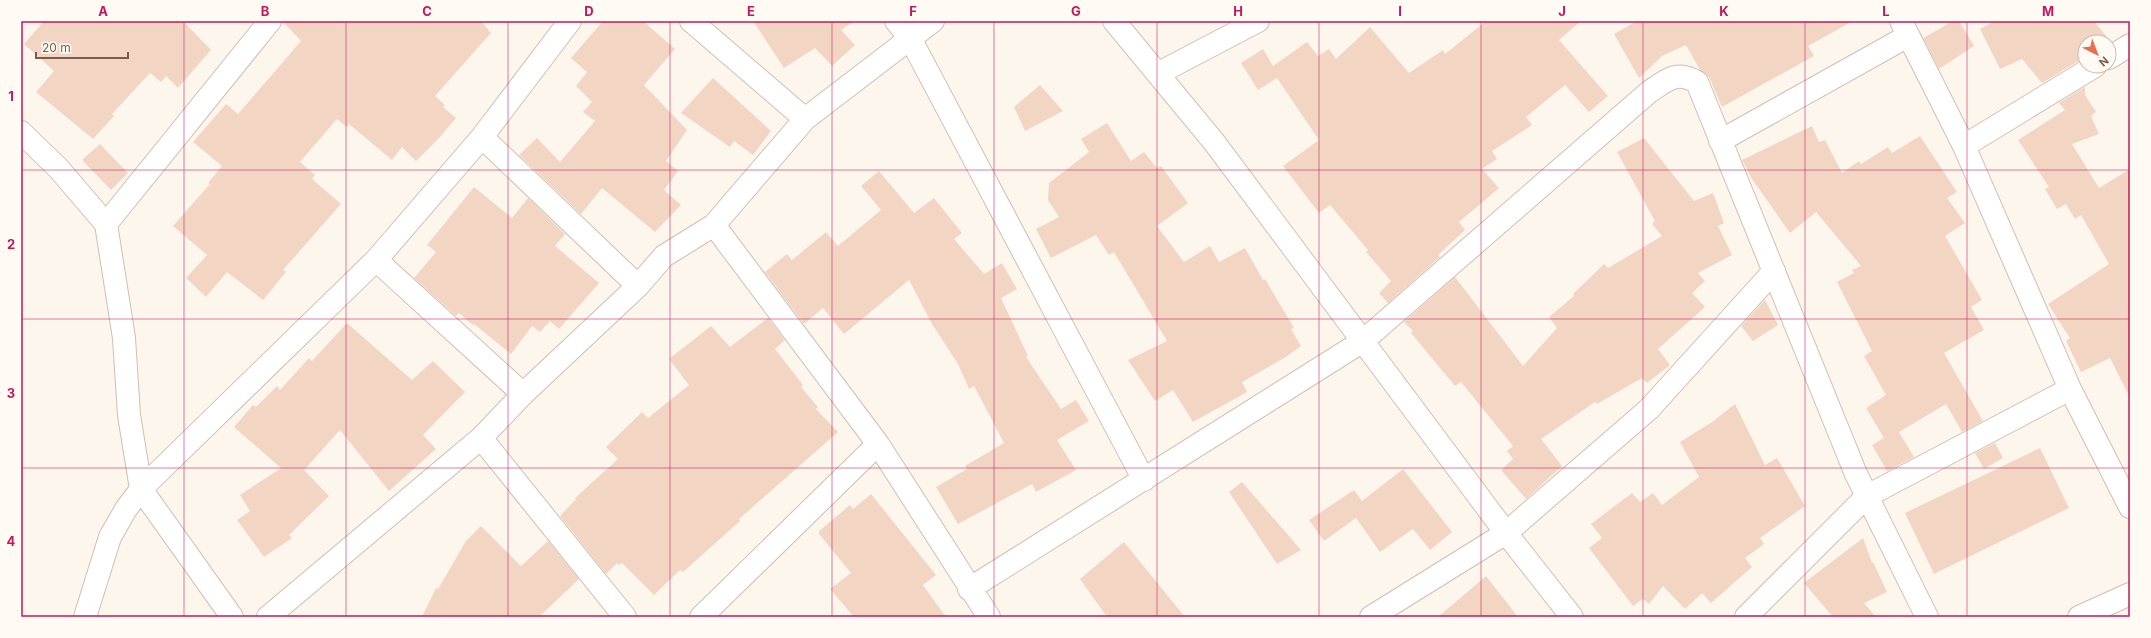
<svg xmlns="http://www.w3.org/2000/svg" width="2151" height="638" font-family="Inter,sans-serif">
  <rect width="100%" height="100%" fill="#fdf6ec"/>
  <path fill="#f3d5c3" d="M 44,21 L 183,21 L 211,50 L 178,88 L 166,76 L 161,82 L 150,73 L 112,114 L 114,116 L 93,139 L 36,92 L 54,71 L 24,44 Z
    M 282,21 L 481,21 L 491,33 L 435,96 L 445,105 L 443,107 L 456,118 L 440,137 L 416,161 L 402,147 L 392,160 L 349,124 L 347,127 L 337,119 L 300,162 L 315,175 L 312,179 L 341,204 L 283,270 L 286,272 L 263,300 L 227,272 L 206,297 L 186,278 L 207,255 L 173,226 L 210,184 L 208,183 L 222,166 L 193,142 L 226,104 L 238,114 L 301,41 Z
    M 603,21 L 643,21 L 675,49 L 644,85 L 687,130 L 666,161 L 678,171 L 664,190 L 681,205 L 655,232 L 602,188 L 581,214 L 519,155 L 537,138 L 560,162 L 595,121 L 583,112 L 592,102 L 576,86 L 587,72 L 571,58 Z
    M 753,21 L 855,21 L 841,30 L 855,45 L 832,66 L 815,48 L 784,68 Z
    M 1486,21 L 1581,21 L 1559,40 L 1608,96 L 1589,112 L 1565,85 L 1526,117 L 1532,125 L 1492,151 L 1497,159 L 1482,169 L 1499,188 L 1459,222 L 1465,230 L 1438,255 L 1440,257 L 1388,303 L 1379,293 L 1391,281 L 1366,252 L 1368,250 L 1330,205 L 1319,213 L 1283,166 L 1319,140 L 1277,78 L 1258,90 L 1241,63 L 1263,49 L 1273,66 L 1307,42 L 1318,56 L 1329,49 L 1336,59 L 1370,27 L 1409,73 L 1443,50 L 1445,54 Z
    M 1637,21 L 1853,21 L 1808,46 L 1814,56 L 1722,107 L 1709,77 L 1700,70 L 1686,45 L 1662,56 L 1639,78 L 1614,34 Z
    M 1953,21 L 1959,21 L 1974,46 L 1939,69 L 1923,38 Z
    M 1995,21 L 2094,21 L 2111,42 L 2085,42 L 2085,57 L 2042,83 L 2022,59 L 2000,69 L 1980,29 Z
    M 713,78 L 771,131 L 753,155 L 734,141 L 730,147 L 681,113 Z
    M 1040,85 L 1063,111 L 1025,131 L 1014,107 Z
    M 2085,87 L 2085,95 L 2096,112 L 2091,116 L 2099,134 L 2072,144 L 2099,188 L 2130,169 L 2130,398 L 2110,358 L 2081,372 L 2066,341 L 2070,338 L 2048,304 L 2109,264 L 2081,215 L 2075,219 L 2066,204 L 2057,209 L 2045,189 L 2049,187 L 2018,140 L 2065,110 L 2059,103 Z
    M 1107,123 L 1131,161 L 1144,152 L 1157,168 L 1161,166 L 1188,203 L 1157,226 L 1184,262 L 1210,246 L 1219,262 L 1245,248 L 1263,280 L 1265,279 L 1294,328 L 1291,329 L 1301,346 L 1286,357 L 1242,382 L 1247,392 L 1193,422 L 1173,390 L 1155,401 L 1128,360 L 1167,341 L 1114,252 L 1109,255 L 1096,235 L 1051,258 L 1036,229 L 1059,217 L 1048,200 L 1049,183 L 1089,152 L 1081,139 Z
    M 1812,126 L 1819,142 L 1825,140 L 1842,173 L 1859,161 L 1861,164 L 1888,147 L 1892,153 L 1920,136 L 1957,192 L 1947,198 L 1965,223 L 1945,236 L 1982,300 L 1971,307 L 1984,330 L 1944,353 L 1983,421 L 1962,432 L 1946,404 L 1899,432 L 1914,457 L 1887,471 L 1872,445 L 1884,438 L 1866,408 L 1886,395 L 1864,356 L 1872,351 L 1837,282 L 1854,273 L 1852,270 L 1861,266 L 1816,212 L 1790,233 L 1752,179 L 1742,160 Z
    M 1644,138 L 1694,201 L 1713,193 L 1724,223 L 1718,226 L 1732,255 L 1698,273 L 1705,281 L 1692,293 L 1705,307 L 1658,349 L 1670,365 L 1647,383 L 1642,378 L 1597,404 L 1595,402 L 1541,439 L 1562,466 L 1526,499 L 1501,470 L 1513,459 L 1507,451 L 1513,446 L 1461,382 L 1455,386 L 1411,333 L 1413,331 L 1404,322 L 1455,277 L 1523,366 L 1557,328 L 1549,317 L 1574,296 L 1573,294 L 1604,264 L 1608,268 L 1662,236 L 1652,224 L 1655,221 L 1617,152 Z
    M 100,144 L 128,173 L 111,190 L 82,160 Z
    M 879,171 L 914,213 L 934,198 L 962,233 L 954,239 L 984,274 L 1002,263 L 1017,289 L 1001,298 L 1028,356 L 1026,357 L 1061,409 L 1076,400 L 1089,421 L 1057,440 L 1076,470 L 1036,492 L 1032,484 L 958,524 L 936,487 L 967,469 L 965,466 L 1004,443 L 974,386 L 969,389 L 958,364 L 932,324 L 909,280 L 844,334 L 823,308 L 804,324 L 765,272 L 787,254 L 792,260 L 826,232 L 838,246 L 881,210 L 861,186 Z
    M 474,187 L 512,218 L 528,198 L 565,234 L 555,246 L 599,283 L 559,329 L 550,321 L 540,332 L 532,326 L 511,354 L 474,324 L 473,325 L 459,313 L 456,316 L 414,278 L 436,252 L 427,245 Z
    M 1765,300 L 1778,325 L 1753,341 L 1741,326 Z
    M 768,318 L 785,340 L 775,349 L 803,385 L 801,387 L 818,407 L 816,409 L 838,432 L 739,519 L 740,521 L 683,572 L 680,570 L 654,595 L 622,563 L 619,565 L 617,563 L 606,574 L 560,516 L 576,499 L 575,498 L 618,459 L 606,447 L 642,412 L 648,418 L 689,385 L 669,359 L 711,326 L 730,347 Z
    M 347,323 L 412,380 L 433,361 L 465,392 L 423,435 L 436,449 L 389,491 L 340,430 L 304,470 L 329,496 L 289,535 L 292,538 L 264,557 L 237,520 L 250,511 L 240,495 L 281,468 L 234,427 L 253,405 L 256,407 L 277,386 L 280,390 L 309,358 L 312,361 Z
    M 1735,404 L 1765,465 L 1777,458 L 1805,506 L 1760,538 L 1764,544 L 1745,558 L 1752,567 L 1711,603 L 1702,593 L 1685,609 L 1663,586 L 1649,604 L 1643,599 L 1633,606 L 1589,548 L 1602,538 L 1591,524 L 1632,493 L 1640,502 L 1653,493 L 1662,505 L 1699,477 L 1680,442 L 1712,422 Z
    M 1995,443 L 2003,458 L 1984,469 L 1975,453 Z
    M 2040,448 L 2069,508 L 1934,574 L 1905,513 Z
    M 1403,469 L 1452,532 L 1430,550 L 1413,529 L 1380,552 L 1356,518 L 1324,541 L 1309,520 L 1354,490 L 1362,501 Z
    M 1242,482 L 1301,550 L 1277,564 L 1229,492 Z
    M 871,494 L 936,575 L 923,585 L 946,617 L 854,617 L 830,589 L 851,573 L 819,534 L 819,531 L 850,505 L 853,509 Z
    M 481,526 L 521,566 L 548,541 L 579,579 L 539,617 L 422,617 L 436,588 L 438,589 L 466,541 Z
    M 1863,538 L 1872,563 L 1873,562 L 1887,592 L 1864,603 L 1876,617 L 1833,617 L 1804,583 Z
    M 1124,542 L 1185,617 L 1107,617 L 1080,579 Z
    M 1486,576 L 1518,617 L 1438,617 Z"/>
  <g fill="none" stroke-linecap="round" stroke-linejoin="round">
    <g stroke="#d1beb0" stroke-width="24">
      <path id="street" d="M 691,21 L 805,119
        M 896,21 L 910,38 L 1144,480
        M 1901,21 L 1964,146 L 2070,389 L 2130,507
        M 2109,58 L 2130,45
        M 1159,73 L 1258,21
        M 21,132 L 59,169 L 106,224 L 124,338 L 129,415 L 141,489 L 232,617
        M 482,137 L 638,286
        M 1720,141 L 1908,36
        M 1964,146 L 2095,66
        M 106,224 L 270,21
        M 714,225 L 878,444 L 989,617
        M 376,260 L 523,394
        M 481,438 L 625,617
        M 969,589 L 1363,341 L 1649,92 C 1667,80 1676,70 1697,82 L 1856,474 L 1927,617
        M 85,617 L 110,537 L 126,509 L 141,489 L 376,260 L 482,137 L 570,21
        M 268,617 L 481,438 L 523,394 L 638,286 L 664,256 L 714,225 L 805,119 L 933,21
        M 701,617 L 878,444
        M 1371,617 L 1506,533 L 1649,409 L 1774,271
        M 1746,617 L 1867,496 L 2070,389
        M 2079,617 L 2130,594"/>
    </g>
    <g stroke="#d6c0b0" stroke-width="24">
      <path id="secondary" d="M 1114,21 L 1214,142 L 1506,533 L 1572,617"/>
    </g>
    <use href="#street" stroke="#fff" stroke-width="22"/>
    <use href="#secondary" stroke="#fff" stroke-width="22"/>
  </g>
  <path fill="none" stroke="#c2185b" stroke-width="1" stroke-opacity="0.55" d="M 184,21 L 184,617M 346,21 L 346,617M 508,21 L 508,617M 670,21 L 670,617M 832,21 L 832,617M 994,21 L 994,617M 1157,21 L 1157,617M 1319,21 L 1319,617M 1481,21 L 1481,617M 1643,21 L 1643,617M 1805,21 L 1805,617M 1967,21 L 1967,617M 21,170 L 2130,170M 21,319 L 2130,319M 21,468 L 2130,468"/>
  <rect width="2151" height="638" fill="none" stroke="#fffaf3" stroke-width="44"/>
  <g transform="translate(2097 54) rotate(138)"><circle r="19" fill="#fffaf3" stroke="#cabbb1"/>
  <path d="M0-3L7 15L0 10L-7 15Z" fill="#e76f51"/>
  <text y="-6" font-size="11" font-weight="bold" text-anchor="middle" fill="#7a5c4d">N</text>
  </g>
  <path d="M36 52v6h92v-6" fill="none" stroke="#7a5c4d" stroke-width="2"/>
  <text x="42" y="52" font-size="12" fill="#7a5c4d" stroke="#fffaf3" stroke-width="3" paint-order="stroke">20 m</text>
  <rect x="22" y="22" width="2107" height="594" fill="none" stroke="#c2185b" stroke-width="1.5"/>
  <g font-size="13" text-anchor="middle" font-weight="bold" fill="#c2185b">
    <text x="103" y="16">A</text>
    <text x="265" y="16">B</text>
    <text x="427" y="16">C</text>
    <text x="589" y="16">D</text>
    <text x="751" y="16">E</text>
    <text x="913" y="16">F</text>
    <text x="1076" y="16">G</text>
    <text x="1238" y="16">H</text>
    <text x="1400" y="16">I</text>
    <text x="1562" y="16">J</text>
    <text x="1724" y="16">K</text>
    <text x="1886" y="16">L</text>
    <text x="2048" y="16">M</text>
    <text x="11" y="101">1</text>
    <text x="11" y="249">2</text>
    <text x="11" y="398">3</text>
    <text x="11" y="546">4</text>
  </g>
</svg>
